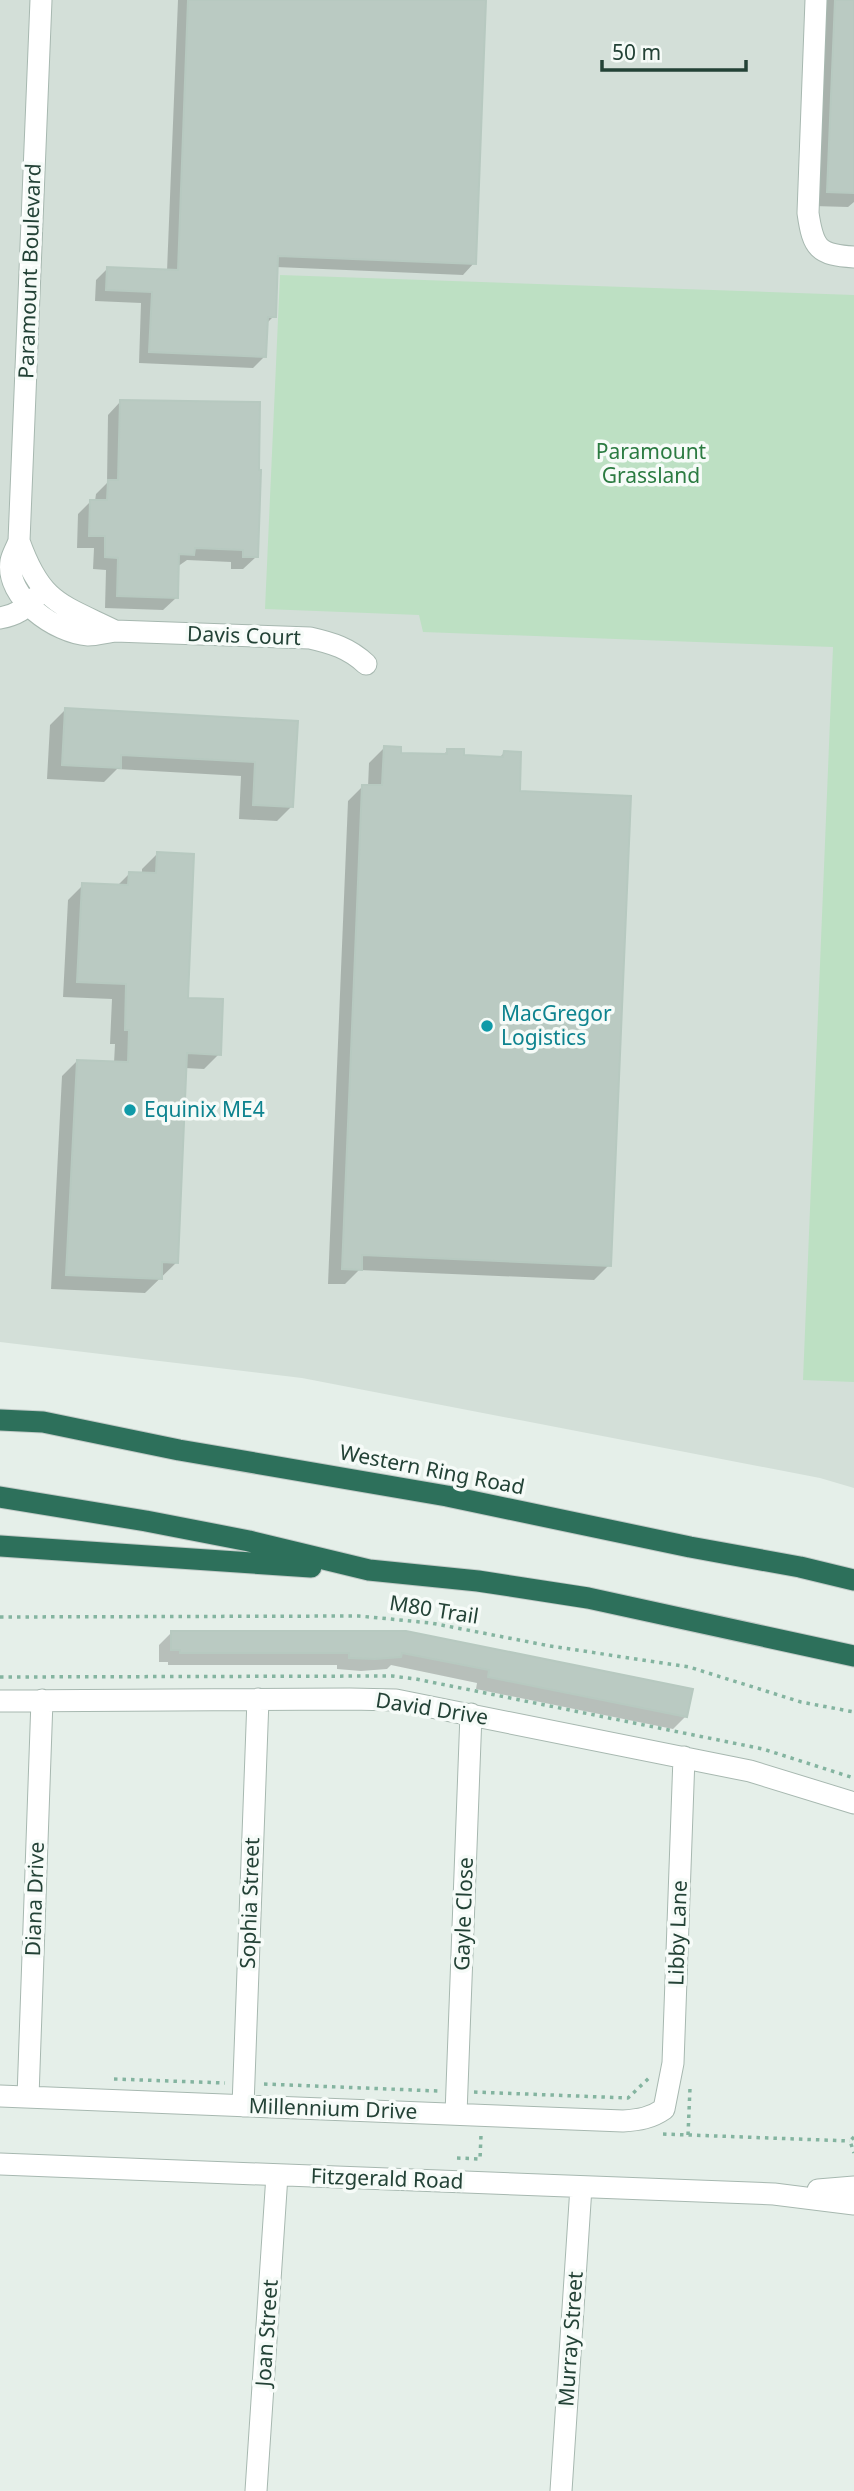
<svg xmlns="http://www.w3.org/2000/svg" width="854" height="2491" font-family="'Noto Sans',sans-serif">
  <rect width="100%" height="100%" fill="#e5efe9"/>
  <path fill="#d3dfd8" d="M 0,0 L 854,0 L 854,1488 L 820,1478 L 302,1378 L 0,1342 Z"/>
  <path fill="#bde0c3" d="M 280,275 L 854,295 L 854,1382 L 803,1380 L 833,647 L 423,632 L 419,615 L 265,609 Z"/>
  <path fill="#0003" d="M 178,0 L 485,0 L 474,263 L 463,275 L 276,267 L 274,316 L 266,324 L 265,356 L 253,368 L 139,363 L 141,303 L 95,301 L 96,280 L 107,269 L 167,271 Z
    M 821,0 L 854,0 L 854,202 L 848,207 L 813,206 Z
    M 120,402 L 256,557 L 243,569 L 231,569 L 231,562 L 187,560 L 177,567 L 176,598 L 163,610 L 105,608 L 106,570 L 93,569 L 94,548 L 77,548 L 78,514 L 91,501 L 95,501 L 96,494 L 107,483 L 108,415 Z
    M 65,710 L 296,723 L 292,806 L 277,821 L 239,819 L 241,776 L 117,769 L 104,782 L 47,779 L 50,725 Z
    M 384,748 L 399,754 L 442,756 L 448,750 L 462,757 L 499,758 L 504,753 L 518,793 L 609,1265 L 594,1280 L 359,1270 L 345,1284 L 328,1284 L 348,801 L 363,786 L 368,787 L 369,763 Z
    M 157,854 L 186,1000 L 219,1054 L 204,1069 L 185,1068 L 177,1262 L 145,1293 L 51,1289 L 62,1076 L 77,1061 L 114,1063 L 115,1044 L 110,1044 L 112,999 L 63,997 L 68,900 L 83,885 L 117,886 L 130,873 L 142,874 L 142,869 Z
    M 171,1633 L 406,1633 L 686,1716 L 673,1729 L 476,1689 L 477,1683 L 391,1665 L 387,1669 L 361,1671 L 337,1669 L 337,1665 L 168,1665 L 168,1662 L 159,1662 L 159,1645 Z"/>
  <path fill="#bacac2" stroke="#b7c9c0" stroke-width="2" d="M 188,0 L 486,0 L 476,264 L 278,256 L 276,317 L 268,317 L 266,357 L 149,352 L 152,292 L 106,290 L 107,267 L 178,270 Z
    M 835,0 L 854,0 L 854,193 L 827,192 Z
    M 120,400 L 260,402 L 259,470 L 261,470 L 258,557 L 243,557 L 243,550 L 195,548 L 194,555 L 179,554 L 178,598 L 117,596 L 118,558 L 105,557 L 105,536 L 89,536 L 90,500 L 107,500 L 108,480 L 118,480 Z
    M 65,708 L 298,721 L 293,807 L 253,805 L 255,762 L 121,755 L 121,768 L 62,765 Z
    M 384,746 L 401,747 L 401,753 L 447,754 L 447,749 L 464,749 L 464,755 L 503,757 L 504,751 L 521,752 L 520,791 L 631,796 L 611,1266 L 362,1255 L 362,1270 L 342,1269 L 362,785 L 382,785 Z
    M 157,852 L 194,854 L 188,998 L 223,999 L 221,1055 L 187,1053 L 178,1263 L 162,1262 L 162,1279 L 66,1275 L 77,1060 L 128,1062 L 129,1030 L 125,1030 L 126,984 L 77,982 L 82,883 L 128,885 L 129,872 L 156,873 Z
    M 171,1631 L 406,1631 L 693,1689 L 687,1717 L 488,1677 L 489,1670 L 402,1653 L 401,1657 L 375,1659 L 349,1658 L 349,1653 L 180,1653 L 180,1650 L 171,1650 Z"/>
  <g fill="none" stroke-linecap="round" stroke-linejoin="round">
    <g stroke="#a7b8b0" stroke-width="23">
      <path id="minor" d="M 41,0 L 19,541 C 17,547 12,555 11,561 C 5,598 56,633 88,635 C 96,635 107,632 115,631 L 310,638 C 332,643 349,648 366,664
        M 816,0 L 808,213 C 813,248 818,255 854,257
        M 19,541 C 41,603 60,604 115,631
        M 0,618 C 16,615 26,609 37,596
        M 0,1701 L 350,1699 L 396,1700 L 750,1771 L 854,1803
        M 0,2096 L 623,2121 C 639,2120 651,2118 664,2109 L 673,2063 L 684,1757
        M 28,2097 L 42,1700
        M 243,2106 L 258,1699
        M 456,2114 L 471,1714
        M 0,2164 L 774,2194 L 854,2204
        M 818,2190 L 854,2187
        M 256,2491 L 277,2175
        M 561,2491 L 581,2187"/>
    </g>
    <g stroke="#c1cac7" stroke-width="23">
      <path id="highway" d="M 0,1420 L 43,1422 L 179,1450 L 447,1496 L 690,1547 L 800,1567 L 854,1580
        M 0,1497 L 146,1521 L 249,1541 L 369,1570 L 478,1581 L 588,1598 L 854,1656
        M 0,1546 L 311,1567"/>
    </g>
    <path stroke="#84b4a0" stroke-width="3.5" stroke-dasharray="3.5 5" stroke-linecap="butt" d="M 0,1617 L 359,1616 L 431,1623 L 550,1646 L 689,1667 L 801,1702 L 854,1712
      M 0,1677 L 392,1676 L 416,1679 L 763,1749 L 854,1778
      M 114,2079 L 225,2083
      M 264,2084 L 438,2091
      M 474,2092 L 628,2098 L 650,2077
      M 663,2134 L 850,2141
      M 688,2135 L 690,2088
      M 854,2137 L 850,2141 L 854,2153
      M 457,2158 L 480,2159 L 481,2135"/>
    <use href="#minor" stroke="#fff" stroke-width="21"/>
    <use href="#highway" stroke="#2d705b" stroke-width="21"/>
  </g>
  <g fill="#0f9aa8" stroke="#f6fbf8" stroke-width="2.5">
    <circle cx="487" cy="1026" r="7"/>
    <circle cx="130" cy="1110" r="7"/>
  </g>
  <g text-anchor="middle" stroke-width="7" stroke-linejoin="round" paint-order="stroke">
    <g font-size="21" fill="#234236" stroke="#f6fbf8">
      <text transform="translate(30 271) rotate(-88)" y="7">Paramount Boulevard</text>
      <text transform="translate(244 636) rotate(2)" y="7">Davis Court</text>
      <text transform="translate(432 1470) rotate(11)" y="7">Western Ring Road</text>
      <text transform="translate(434 1610) rotate(9)" y="7">M80 Trail</text>
      <text transform="translate(432 1709) rotate(9)" y="7">David Drive</text>
      <text transform="translate(35 1899) rotate(-88)" y="7">Diana Drive</text>
      <text transform="translate(250 1903) rotate(-88)" y="7">Sophia Street</text>
      <text transform="translate(464 1914) rotate(-88)" y="7">Gayle Close</text>
      <text transform="translate(678 1933) rotate(-88)" y="7">Libby Lane</text>
      <text transform="translate(333 2109) rotate(2)" y="7">Millennium Drive</text>
      <text transform="translate(387 2179) rotate(2)" y="7">Fitzgerald Road</text>
      <text transform="translate(267 2333) rotate(-86)" y="7">Joan Street</text>
      <text transform="translate(571 2339) rotate(-86)" y="7">Murray Street</text>
    </g>
    <g font-size="21" fill="#2b7b41" stroke="#f6fbf8">
      <text x="651" y="459">Paramount<tspan x="651" dy="24">Grassland</tspan></text>
    </g>
    <g font-size="21" fill="#0d838f" stroke="#f6fbf8" text-anchor="start">
      <text x="501" y="1021">MacGregor<tspan x="501" dy="24">Logistics</tspan></text>
      <text x="144" y="1117">Equinix ME4</text>
    </g>
  </g>
  <path d="M602 60v10h144v-10" fill="none" stroke="#234236" stroke-width="3.5"/>
  <text x="612" y="60" font-size="21" fill="#234236" stroke="#f6fbf8" stroke-width="5" paint-order="stroke">50 m</text>
</svg>
